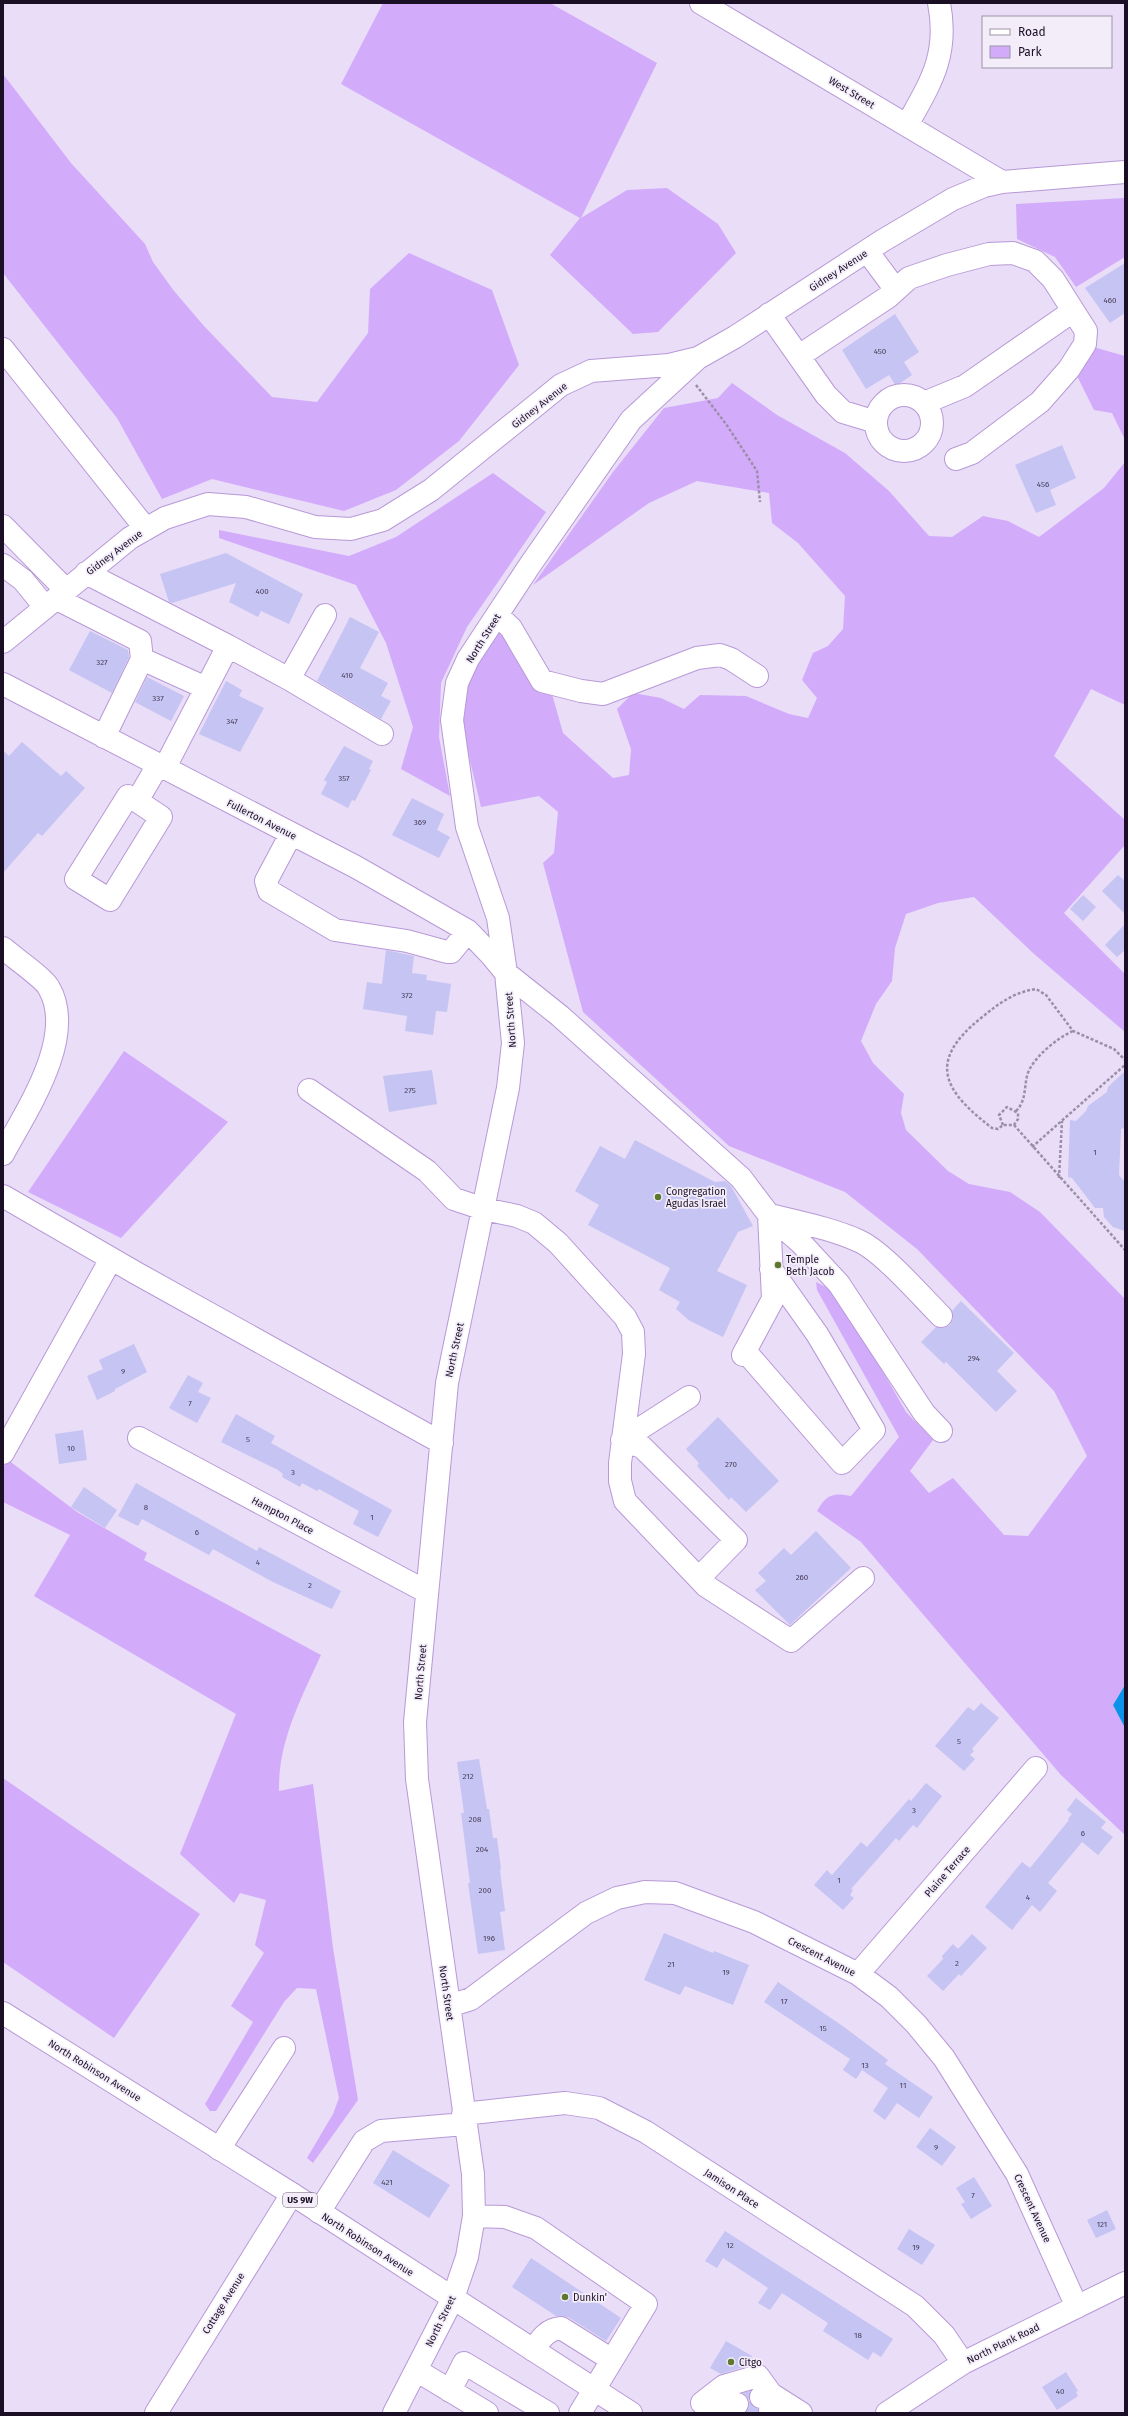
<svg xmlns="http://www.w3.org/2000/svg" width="1128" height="2416" font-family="'Fira Sans',sans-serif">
  <rect width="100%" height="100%" fill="#e9ddf7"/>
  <path fill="#d3abfb" d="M 383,3 L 550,3 L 657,63 L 581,218 L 627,190 L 667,188 L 718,224 L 736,253 L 658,332 L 633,334 L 550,255 L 580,218 L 341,84 Z
    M 3,74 L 71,163 L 145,244 L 153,262 L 174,291 L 204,326 L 272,397 L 317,402 L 368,333 L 370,289 L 409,253 L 492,290 L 519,365 L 459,441 L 396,490 L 344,511 L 212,479 L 162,499 L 117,418 L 3,273 Z
    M 1125,198 L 1125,257 L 1076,287 L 1055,257 L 1017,239 L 1016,204 Z
    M 1093,347 L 1125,356 L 1125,440 L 1112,413 L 1094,410 L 1077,376 Z
    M 732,383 L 777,415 L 845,453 L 889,491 L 929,536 L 952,537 L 983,516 L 1008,521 L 1039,537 L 1104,488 L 1125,462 L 1125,705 L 1091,689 L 1054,756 L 1125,820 L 1125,845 L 1064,913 L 1125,974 L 1125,1032 L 1033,953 L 974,897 L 938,903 L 906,914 L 895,948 L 892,981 L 876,1004 L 861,1041 L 873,1063 L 904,1094 L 901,1113 L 906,1130 L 948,1171 L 969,1184 L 1010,1192 L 1040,1212 L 1125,1299 L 1125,1685 L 1113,1705 L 1125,1728 L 1125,1835 L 1061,1775 L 861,1542 L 817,1511 C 826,1495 833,1492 851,1496 L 899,1437 L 817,1290 L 816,1282 L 830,1289 L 843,1302 L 906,1412 L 933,1440 L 910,1471 L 929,1493 L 953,1478 L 1004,1535 L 1028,1536 L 1087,1456 L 1054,1391 L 917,1249 L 845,1192 L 729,1146 L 583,1012 L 543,863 L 554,853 L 558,812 L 539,796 L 481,807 L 462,727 L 469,678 L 495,632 L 509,637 L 552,694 L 563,733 L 613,778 L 629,775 L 631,749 L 617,709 L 633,693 L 661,698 L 684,709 L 700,695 L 746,696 L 789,714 L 808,718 L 817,698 L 802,680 L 813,653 L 828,646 L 843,629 L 845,596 L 798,543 L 772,523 L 769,493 L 697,481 L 649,503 L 533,585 L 613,472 L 664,408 L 718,398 Z
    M 493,473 L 546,512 L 467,627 L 441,683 L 439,737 L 450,796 L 401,769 L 413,727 L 386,643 L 356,585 L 219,538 L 219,530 L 349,556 L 396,537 Z
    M 124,1051 L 228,1122 L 121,1238 L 28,1192 Z
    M 8,1460 L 77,1512 L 147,1553 L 144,1560 L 321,1655 C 301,1699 278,1741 279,1791 L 313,1784 L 333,1948 L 358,2100 L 313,2163 L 307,2158 L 333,2114 L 339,2098 L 316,1989 L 297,1988 L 284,2002 L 216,2111 L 210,2111 L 205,2104 L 253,2022 L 231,2006 L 264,1953 L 255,1945 L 266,1900 L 240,1893 L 234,1903 L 180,1854 L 236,1714 L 34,1596 L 70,1535 L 3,1502 L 3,1468 Z
    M 3,1778 L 200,1914 L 114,2038 L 3,1962 Z"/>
  <path fill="#0d92e9" d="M 1125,1685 L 1125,1728 L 1113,1705 Z"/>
  <path fill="#c6c4f3" d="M 1125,263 L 1125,313 L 1110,323 L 1085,288 Z
    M 895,314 L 919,352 L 904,362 L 912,375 L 896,386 L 889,375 L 866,389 L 842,350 Z
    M 1062,445 L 1076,478 L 1050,490 L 1056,505 L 1036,513 L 1015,465 Z
    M 226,553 L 303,594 L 289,624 L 261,611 L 258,617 L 229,602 L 236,583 L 172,603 L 169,602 L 160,574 Z
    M 350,617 L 379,632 L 360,668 L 388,683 L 381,696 L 391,701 L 381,719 L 317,681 Z
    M 90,631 L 128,650 L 129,657 L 112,693 L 69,670 Z
    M 147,677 L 184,696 L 171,721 L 135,702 Z
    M 226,681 L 242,690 L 239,696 L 264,708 L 240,752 L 199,734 Z
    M 22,742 L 61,776 L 66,771 L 85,788 L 42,836 L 38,833 L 3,873 L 3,750 L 9,756 Z
    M 344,746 L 373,761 L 369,769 L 371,770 L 355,801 L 352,800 L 348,808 L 321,794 L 327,782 L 324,780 Z
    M 412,798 L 444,814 L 437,830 L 450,837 L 439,858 L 392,835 Z
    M 1118,875 L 1125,881 L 1125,914 L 1102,891 Z
    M 1083,895 L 1096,907 L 1083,921 L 1070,909 Z
    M 1125,924 L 1125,950 L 1117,957 L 1105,945 Z
    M 386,950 L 414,956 L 412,973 L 427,975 L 426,980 L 451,984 L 447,1012 L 436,1011 L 433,1035 L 405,1031 L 407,1016 L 363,1009 L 367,982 L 382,984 Z
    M 432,1070 L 437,1104 L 389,1112 L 383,1076 Z
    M 1125,1071 L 1125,1128 L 1121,1129 L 1119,1175 L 1125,1182 L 1125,1231 L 1113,1227 L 1104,1217 L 1103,1208 L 1095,1208 L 1072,1178 L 1068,1177 L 1070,1120 L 1076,1121 L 1086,1111 L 1088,1106 L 1107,1092 L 1108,1087 Z
    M 635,1140 L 715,1182 L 725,1181 L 731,1186 L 753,1226 L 738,1232 L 717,1271 L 747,1285 L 723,1337 L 690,1321 L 676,1309 L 680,1302 L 659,1290 L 670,1268 L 588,1225 L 599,1205 L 575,1191 L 600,1146 L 625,1159 Z
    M 961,1301 L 1014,1353 L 997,1371 L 1017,1391 L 996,1412 L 946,1362 L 944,1364 L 921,1342 L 936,1327 L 944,1328 L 950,1325 L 953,1319 L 952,1311 Z
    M 134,1344 L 147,1372 L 115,1389 L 115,1391 L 97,1400 L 87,1376 L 103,1369 L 99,1360 Z
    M 188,1375 L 203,1383 L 198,1392 L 211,1398 L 197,1423 L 169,1408 Z
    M 236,1414 L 275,1436 L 271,1443 L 392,1510 L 378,1537 L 353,1524 L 359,1511 L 319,1489 L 317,1491 L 302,1483 L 300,1487 L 282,1477 L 283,1474 L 278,1470 L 221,1442 Z
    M 718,1417 L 779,1481 L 746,1512 L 731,1497 L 729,1500 L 697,1466 L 699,1463 L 686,1449 Z
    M 83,1430 L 87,1460 L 59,1464 L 55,1434 Z
    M 136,1483 L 257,1551 L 259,1547 L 341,1591 L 332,1609 L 273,1582 L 213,1549 L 209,1555 L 142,1519 L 138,1526 L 118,1516 Z
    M 84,1487 L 117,1510 L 105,1528 L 71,1507 Z
    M 816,1531 L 851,1568 L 790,1625 L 755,1590 L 766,1581 L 758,1573 L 784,1548 L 791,1555 Z
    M 981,1703 L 999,1718 L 972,1749 L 974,1751 L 970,1755 L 975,1759 L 964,1771 L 935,1746 L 968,1707 L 974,1711 Z
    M 479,1759 L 487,1809 L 489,1809 L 493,1838 L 497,1838 L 501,1869 L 500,1870 L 505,1911 L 500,1912 L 505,1950 L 478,1954 L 468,1883 L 470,1883 L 461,1813 L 464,1813 L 457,1762 Z
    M 926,1783 L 942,1796 L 917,1828 L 913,1825 L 899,1841 L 896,1838 L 851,1889 L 853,1890 L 850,1895 L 854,1898 L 843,1910 L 814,1885 L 827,1870 L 832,1875 L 861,1842 L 867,1847 L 909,1799 L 911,1801 Z
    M 1076,1798 L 1106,1822 L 1101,1828 L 1113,1837 L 1098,1855 L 1082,1842 L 1048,1883 L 1057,1891 L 1040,1912 L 1032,1905 L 1012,1930 L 985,1907 L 1022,1862 L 1030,1868 L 1069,1820 L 1068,1819 L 1072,1814 L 1067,1810 Z
    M 664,1933 L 713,1953 L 714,1951 L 749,1965 L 733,2005 L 685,1986 L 680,1995 L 644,1980 Z
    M 972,1934 L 987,1948 L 961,1976 L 959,1974 L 943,1991 L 927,1976 L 943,1959 L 942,1956 L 953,1944 L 958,1949 Z
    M 778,1982 L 844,2027 L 888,2060 L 885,2064 L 933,2097 L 919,2118 L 897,2103 L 885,2120 L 873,2111 L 888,2088 L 862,2070 L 856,2079 L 843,2070 L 850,2059 L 764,2002 Z
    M 930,2128 L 956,2147 L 942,2166 L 916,2147 Z
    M 393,2150 L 450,2185 L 429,2218 L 373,2183 Z
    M 974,2177 L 992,2206 L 971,2219 L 961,2204 L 965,2202 L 956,2188 Z
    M 1107,2210 L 1116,2229 L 1096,2238 L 1087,2220 Z
    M 909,2229 L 935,2245 L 922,2265 L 897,2249 Z
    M 725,2231 L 893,2339 L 881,2357 L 873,2352 L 868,2360 L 823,2331 L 828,2323 L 782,2293 L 770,2310 L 758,2303 L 768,2288 L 723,2258 L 717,2268 L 705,2261 Z
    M 531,2258 L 621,2318 L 606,2341 L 568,2317 L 556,2316 L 512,2287 Z
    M 726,2341 L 752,2356 L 746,2366 L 721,2374 L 710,2368 Z
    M 1066,2372 L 1078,2391 L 1076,2392 L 1078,2396 L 1057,2410 L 1042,2387 Z
    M 750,2391 L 749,2401 L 758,2409 L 758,2413 L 745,2413 L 749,2407 L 749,2400 L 743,2393 Z"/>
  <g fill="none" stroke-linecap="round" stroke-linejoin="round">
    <g stroke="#b899d7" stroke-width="24">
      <path id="minor" d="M 701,3 L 1002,182
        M 907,125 C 931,82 949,55 939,3
        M 867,251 L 896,290
        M 769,314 L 826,395 L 843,412 L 876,422
        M 3,349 L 146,529
        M 799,356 L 888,297 L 909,278 L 947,265 L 989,254 L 1013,253 L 1035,261 L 1053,279 L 1086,331 L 1085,344 L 1069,369 L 1040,402 L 972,453 L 956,459
        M876 423a28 28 0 1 1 56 0a28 28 0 1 1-56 0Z
        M 924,403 L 965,386 L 1073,311
        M 3,526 L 66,590
        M 3,565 L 23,580 L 45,607
        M 86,573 L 228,646
        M 57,599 L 140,641 L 142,659 L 104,737
        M 325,615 L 289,679 L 382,734
        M 497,615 L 511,628 L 542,681 L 581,691 L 603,694 L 697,658 L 720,655 L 731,659 L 757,676
        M 3,642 L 130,538 L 165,518 L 208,504 L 246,507 L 315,527 L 351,529 L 383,520 L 431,490 L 561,385 L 591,371 L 669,365 L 698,358 L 735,337 L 882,241 L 953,199 L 984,186 L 1002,182 L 1125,172
        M 142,659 L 206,688
        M 3,684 L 356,867 L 468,931 L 492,956 L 506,973 L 560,1016 L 741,1178 L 769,1215 L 773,1299 L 743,1355
        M 164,769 L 228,646 L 289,679
        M 137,801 L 128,796 L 76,879 L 110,900 L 161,817 L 137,801 L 158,765
        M 291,834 L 266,881 L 269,891 L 335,930 L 407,941 L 447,952 L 451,952 L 468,931
        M 3,948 C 13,957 44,978 49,988 C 77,1037 26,1111 3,1154
        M 309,1090 L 427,1171 L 454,1199 L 484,1209 L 517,1216 L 534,1223 L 558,1243 L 625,1317 L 633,1332 L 634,1354 L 620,1463 L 620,1481 L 625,1501 L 706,1586 L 791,1641 L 863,1578
        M 3,1196 L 136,1273 L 442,1443
        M 769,1215 L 801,1243 L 839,1284 L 924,1413 L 941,1431
        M 774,1216 C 802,1223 833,1229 859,1241 C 882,1251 921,1296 941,1316
        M 745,1351 L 842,1463 L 874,1430 L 817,1334 L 771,1269
        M 689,1397 L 622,1440 L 642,1447 L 736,1540 L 699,1578
        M 139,1438 L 427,1592
        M 3,1453 L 111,1259
        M 858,1974 L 1036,1768
        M 449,2006 L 471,1999 L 586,1913 L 617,1898 L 645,1892 L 675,1893 L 754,1922 L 858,1974 L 889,1997 L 916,2024 L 944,2058 L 1017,2174 L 1077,2307
        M 463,2114 L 565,2103 L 599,2108 L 646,2132 L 915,2306 L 944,2335 L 963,2363
        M 219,2149 L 284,2048
        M 319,2212 L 364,2141 L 381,2131 L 465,2124
        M 474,2216 L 505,2217 L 536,2228 L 646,2304 L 580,2413
        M 533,2350 C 541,2339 547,2329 561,2328 L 612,2360
        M 416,2370 L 487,2413
        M 450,2391 L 464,2363 L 548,2413
        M 702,2403 L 724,2386 L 758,2376 L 771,2394 L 761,2397
        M 714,2412 L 737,2404
        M 156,2413 L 292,2194
        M 394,2413 L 453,2298 L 467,2257 L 474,2216 L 473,2174 L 417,1779 L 415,1722 L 447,1383 L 508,1088 L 513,1043 L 506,973 L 498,918 L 467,827 L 452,720 L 457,683 L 468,659 L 530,565 L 631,420 L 698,358
        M 770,2413 L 771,2394 L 801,2413
        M 887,2413 L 963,2363 L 1125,2283"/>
    </g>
    <g stroke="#b899d7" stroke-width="24">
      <path id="highway" d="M 3,2013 L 292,2194 L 631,2413"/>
    </g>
    <path stroke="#9b8fa8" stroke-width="2.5" stroke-dasharray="3 2" stroke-linecap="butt" d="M 696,385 L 726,424 L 757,471 L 760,502
      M 1016,1111 C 1026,1101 1024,1089 1027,1076 C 1031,1059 1057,1038 1073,1031
      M 1003,1125 L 999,1115 L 1007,1107 L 1018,1113 L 1018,1119 L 1014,1125 L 1003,1125 L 998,1129 L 992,1128 C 944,1091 926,1062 981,1018 C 998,1004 1014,992 1036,989 L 1046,995 L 1073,1031 L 1114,1049 L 1125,1060
      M 1014,1125 L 1125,1250
      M 1032,1147 L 1125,1065
      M 1059,1178 L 1062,1121"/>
    <use href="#minor" stroke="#fff" stroke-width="22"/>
    <use href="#highway" stroke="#fff" stroke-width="22"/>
  </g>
  <g fill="#5d782d" stroke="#f3edfa" stroke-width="1.5">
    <circle cx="658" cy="1197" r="4"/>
    <circle cx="778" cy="1265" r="4"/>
    <circle cx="565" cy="2297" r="4"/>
    <circle cx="731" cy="2362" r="4"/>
  </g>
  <g text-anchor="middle" stroke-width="3.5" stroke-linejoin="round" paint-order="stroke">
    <g font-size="8" fill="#463c58">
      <text x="1110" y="303">460</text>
      <text x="880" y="354">450</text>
      <text x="1043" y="487">456</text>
      <text x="262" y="594">400</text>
      <text x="102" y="665">327</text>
      <text x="347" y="678">410</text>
      <text x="158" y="701">337</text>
      <text x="232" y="724">347</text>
      <text x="344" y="781">357</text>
      <text x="420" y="825">369</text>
      <text x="407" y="998">372</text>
      <text x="410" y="1093">275</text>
      <text x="1095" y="1155">1</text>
      <text x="974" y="1361">294</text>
      <text x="123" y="1374">9</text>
      <text x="190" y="1406">7</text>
      <text x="248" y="1442">5</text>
      <text x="71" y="1451">10</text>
      <text x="731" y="1467">270</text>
      <text x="293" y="1475">3</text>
      <text x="146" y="1510">8</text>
      <text x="372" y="1520">1</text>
      <text x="197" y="1535">6</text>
      <text x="258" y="1565">4</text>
      <text x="802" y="1580">260</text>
      <text x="310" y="1588">2</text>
      <text x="959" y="1744">5</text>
      <text x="468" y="1779">212</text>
      <text x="914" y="1813">3</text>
      <text x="475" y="1822">208</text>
      <text x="1083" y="1836">6</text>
      <text x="482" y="1852">204</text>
      <text x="839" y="1883">1</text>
      <text x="485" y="1893">200</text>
      <text x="1028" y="1900">4</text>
      <text x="489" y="1941">196</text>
      <text x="957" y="1966">2</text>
      <text x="671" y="1967">21</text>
      <text x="726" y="1975">19</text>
      <text x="784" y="2004">17</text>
      <text x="823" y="2031">15</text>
      <text x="865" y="2068">13</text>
      <text x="903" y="2088">11</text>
      <text x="936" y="2150">9</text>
      <text x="387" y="2185">421</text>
      <text x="973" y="2198">7</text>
      <text x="1102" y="2227">121</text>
      <text x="730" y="2248">12</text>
      <text x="916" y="2250">19</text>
      <text x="858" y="2338">18</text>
      <text x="1060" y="2394">40</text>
    </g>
    <rect fill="#f3edfa" stroke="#5c5265" stroke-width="1" x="283" y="2193" width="34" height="14" rx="3"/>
    <g font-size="9" font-weight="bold" fill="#1b0f25">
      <text x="300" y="2203">US 9W</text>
    </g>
    <g font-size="10" fill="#1b0f25" stroke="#f3edfa">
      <text transform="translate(852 92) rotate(31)" y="4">West Street</text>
      <text transform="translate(838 270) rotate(-33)" y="4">Gidney Avenue</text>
      <text transform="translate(539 405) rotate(-38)" y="4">Gidney Avenue</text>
      <text transform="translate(114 552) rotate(-37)" y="4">Gidney Avenue</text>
      <text transform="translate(483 638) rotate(-58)" y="4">North Street</text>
      <text transform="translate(262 819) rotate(27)" y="4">Fullerton Avenue</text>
      <text transform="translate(510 1020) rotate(-94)" y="4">North Street</text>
      <text transform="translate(454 1350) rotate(-78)" y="4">North Street</text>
      <text transform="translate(283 1515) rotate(28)" y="4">Hampton Place</text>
      <text transform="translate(420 1672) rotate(-85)" y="4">North Street</text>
      <text transform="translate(947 1871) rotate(-49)" y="4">Plaine Terrace</text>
      <text transform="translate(822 1956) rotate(27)" y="4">Crescent Avenue</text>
      <text transform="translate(447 1993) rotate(82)" y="4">North Street</text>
      <text transform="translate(95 2070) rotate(32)" y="4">North Robinson Avenue</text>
      <text transform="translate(732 2188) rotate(33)" y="4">Jamison Place</text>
      <text transform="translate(1033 2208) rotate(65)" y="4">Crescent Avenue</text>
      <text transform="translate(368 2244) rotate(33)" y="4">North Robinson Avenue</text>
      <text transform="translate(223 2303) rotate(-58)" y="4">Cottage Avenue</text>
      <text transform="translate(440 2321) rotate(-64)" y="4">North Street</text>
      <text transform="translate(1003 2343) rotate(-26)" y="4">North Plank Road</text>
    </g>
    <g font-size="10" fill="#1b0f25" stroke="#f3edfa" text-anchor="start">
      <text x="666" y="1195">Congregation<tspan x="666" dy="12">Agudas Israel</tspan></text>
      <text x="786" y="1263">Temple<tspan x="786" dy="12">Beth Jacob</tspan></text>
      <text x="573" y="2301">Dunkin'</text>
      <text x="739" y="2366">Citgo</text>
    </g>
  </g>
  <rect width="1128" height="2416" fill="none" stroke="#1b0f25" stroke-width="8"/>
  <rect x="982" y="16" width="130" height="52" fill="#f3edfa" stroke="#9d94a5"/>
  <rect x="990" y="29" width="20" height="6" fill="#ffffff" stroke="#9d94a5"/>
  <text x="1018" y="36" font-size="12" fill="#1b0f25">Road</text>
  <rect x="990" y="46" width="20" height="12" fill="#d3abfb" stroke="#9d94a5"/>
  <text x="1018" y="56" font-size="12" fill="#1b0f25">Park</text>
</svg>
